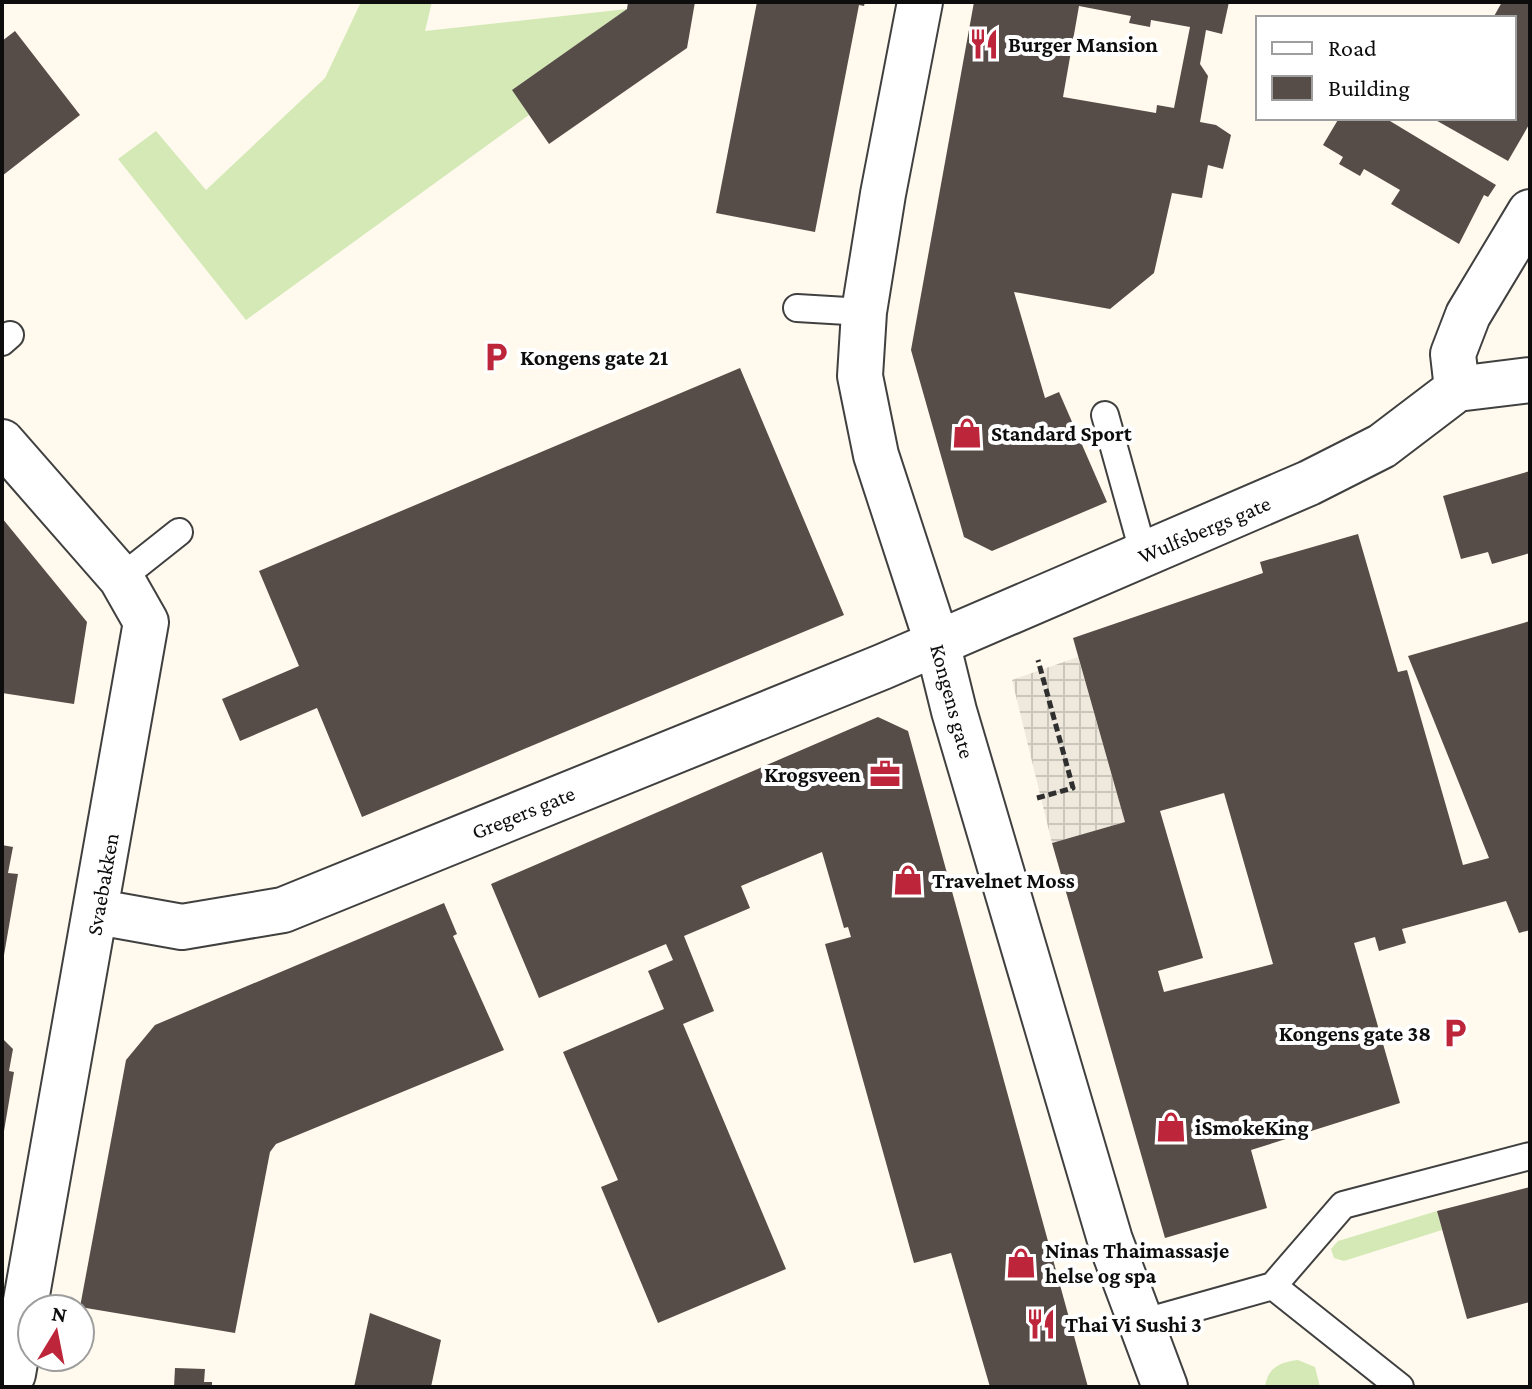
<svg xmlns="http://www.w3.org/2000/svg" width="1532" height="1389" font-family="'Crimson Pro',serif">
  <defs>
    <pattern id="plaza-grid" width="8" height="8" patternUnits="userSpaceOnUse" patternTransform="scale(2)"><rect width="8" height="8" fill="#eee8dd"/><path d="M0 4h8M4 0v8" fill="none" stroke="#cbc6bc"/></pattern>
  </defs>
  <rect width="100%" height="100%" fill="#fffaed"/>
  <path fill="#d5e9b7" d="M 361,2 L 432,2 L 425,31 L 627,9 L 513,90 L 529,115 L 246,320 L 118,159 L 156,131 L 206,190 L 325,78 Z
    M 1437,1211 L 1442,1230 L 1344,1261 L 1334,1258 L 1331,1249 L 1338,1241 Z
    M 1298,1360 L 1315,1367 L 1320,1387 L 1265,1387 C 1267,1368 1280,1362 1298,1360 Z"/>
  <path fill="url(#plaza-grid)" d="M 1078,657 L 1125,822 L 1052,843 L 1012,680 Z"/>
  <path fill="#564d49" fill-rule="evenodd" d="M 628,2 L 695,2 L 687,48 L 549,144 L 512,90 L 627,9 Z
    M 757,2 L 865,2 L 864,6 L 859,5 L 815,232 L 716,213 Z
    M 974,2 L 1229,2 L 1222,34 L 1206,30 L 1200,64 L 1208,76 L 1200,122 L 1216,125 L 1231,135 L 1223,169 L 1208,165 L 1202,198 L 1172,193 L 1154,273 L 1110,309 L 1014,292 L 1045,398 L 1059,392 L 1107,502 L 992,551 L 964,537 L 911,350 ZM 1079,6 L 1131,16 L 1129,23 L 1150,27 L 1151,20 L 1190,27 L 1174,108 L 1157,105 L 1156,113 L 1063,97 Z
    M 1502,2 L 1530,2 L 1530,123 L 1508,161 L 1432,118 L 1514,118 L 1514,18 L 1493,18 Z
    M 15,31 L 80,115 L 2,176 L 2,41 Z
    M 1339,118 L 1385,118 L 1496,185 L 1488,197 L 1484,195 L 1459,244 L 1391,204 L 1400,190 L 1364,169 L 1360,176 L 1339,164 L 1343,157 L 1323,145 Z
    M 740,368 L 844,615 L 362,817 L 317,708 L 240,741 L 222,699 L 299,666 L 259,571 Z
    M 1530,471 L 1530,553 L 1492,564 L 1488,552 L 1461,559 L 1443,496 Z
    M 2,518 L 87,622 L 74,704 L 2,693 Z
    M 1358,534 L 1398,672 L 1407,670 L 1463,865 L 1489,858 L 1408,656 L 1530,621 L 1530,930 L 1519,933 L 1506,901 L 1402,929 L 1406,943 L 1379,951 L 1375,937 L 1354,943 L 1400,1103 L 1251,1150 L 1267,1208 L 1165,1238 L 1052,843 L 1125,822 L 1073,638 L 1263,573 L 1260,562 ZM 1224,793 L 1273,964 L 1164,992 L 1158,971 L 1203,958 L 1160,811 Z
    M 878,717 L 908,731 L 1088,1387 L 990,1387 L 951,1253 L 914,1263 L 825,944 L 851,937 L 848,927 L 844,928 L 822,852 L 741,886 L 750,908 L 684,936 L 714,1011 L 683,1024 L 786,1269 L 658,1323 L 601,1187 L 618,1180 L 563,1052 L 664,1009 L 648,971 L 673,960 L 666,944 L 539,998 L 491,884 Z
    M 2,845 L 13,847 L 8,873 L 18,874 L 4,955 Z
    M 444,903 L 457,934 L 453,936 L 504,1050 L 276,1144 L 270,1152 L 235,1333 L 80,1307 L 126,1060 L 155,1025 Z
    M 2,1038 L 13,1049 L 9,1071 L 14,1072 L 4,1131 Z
    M 1530,1187 L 1530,1302 L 1467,1319 L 1437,1211 Z
    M 370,1313 L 441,1340 L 431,1387 L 354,1387 Z
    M 175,1368 L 205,1369 L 204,1382 L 212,1382 L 212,1387 L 174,1387 Z"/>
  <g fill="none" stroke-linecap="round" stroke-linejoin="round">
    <g stroke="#404040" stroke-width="30">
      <path id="service" d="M 797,308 L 864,312
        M 2,342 L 10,335
        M 1105,415 L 1144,555
        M 121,578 L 179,532
        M 1273,1286 L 1400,1387
        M 1141,1323 L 1273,1286 L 1343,1205 L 1530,1156"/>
    </g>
    <g stroke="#404040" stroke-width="48">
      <path id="minor" d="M 1457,389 L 1530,380
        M 2,442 L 121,578 L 146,622 L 13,1374 L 2,1377
        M 98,912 L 182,927 L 283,910 L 882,667 L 1309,483 L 1382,446 L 1457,389 L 1453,354 L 1468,315 L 1530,212"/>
    </g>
    <g stroke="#404040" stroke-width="48">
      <path id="tertiary" d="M 920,2 L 883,194 L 864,312 L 860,376 L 876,455 L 937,642 L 954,711 L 1110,1240 L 1165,1387"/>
    </g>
    <path stroke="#2f2f2f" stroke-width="5" stroke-dasharray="8 4" stroke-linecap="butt" d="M 1037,798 L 1073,788 L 1038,660"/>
    <use href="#service" stroke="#fff" stroke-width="26"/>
    <use href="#minor" stroke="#fff" stroke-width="44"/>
    <use href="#tertiary" stroke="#fff" stroke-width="44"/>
  </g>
  <defs>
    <g id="restaurant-bare" transform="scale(2.4)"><path d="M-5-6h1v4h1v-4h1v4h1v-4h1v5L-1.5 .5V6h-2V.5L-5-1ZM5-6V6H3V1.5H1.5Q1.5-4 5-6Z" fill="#bd253a" stroke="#fff" stroke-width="2.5" paint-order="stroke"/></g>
    <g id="parking-bare" transform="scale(2.4)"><path d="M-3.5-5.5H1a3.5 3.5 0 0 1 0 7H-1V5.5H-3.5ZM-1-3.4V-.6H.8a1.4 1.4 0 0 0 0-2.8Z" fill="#bd253a" stroke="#fff" stroke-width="2.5" paint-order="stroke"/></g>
    <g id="shop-bare" transform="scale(2.4)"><path d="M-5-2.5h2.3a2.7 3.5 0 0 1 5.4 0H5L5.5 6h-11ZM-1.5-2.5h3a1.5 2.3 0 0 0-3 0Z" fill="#bd253a" stroke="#fff" stroke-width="2.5" paint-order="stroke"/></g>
    <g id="office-bare" transform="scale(2.4)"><path d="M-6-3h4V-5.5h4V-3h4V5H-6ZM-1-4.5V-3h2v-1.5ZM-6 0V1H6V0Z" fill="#bd253a" stroke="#fff" stroke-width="2.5" paint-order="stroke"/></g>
  </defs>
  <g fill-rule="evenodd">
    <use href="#restaurant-bare" x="984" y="44"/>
    <use href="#parking-bare" x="496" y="357"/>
    <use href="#shop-bare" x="967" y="433"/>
    <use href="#office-bare" x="885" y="774"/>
    <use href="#shop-bare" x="908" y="880"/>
    <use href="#parking-bare" x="1455" y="1033"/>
    <use href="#shop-bare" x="1171" y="1127"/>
    <use href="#shop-bare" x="1021" y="1263"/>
    <use href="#restaurant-bare" x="1041" y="1324"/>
  </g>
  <g text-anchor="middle" stroke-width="8" stroke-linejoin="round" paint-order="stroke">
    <g font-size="22" font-weight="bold" fill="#0d0d0d" stroke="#fff" text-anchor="start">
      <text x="1008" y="52">Burger Mansion</text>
      <text x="520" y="365">Kongens gate 21</text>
      <text x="991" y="441">Standard Sport</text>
      <text x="861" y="782" text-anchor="end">Krogsveen</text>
      <text x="932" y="888">Travelnet Moss</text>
      <text x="1431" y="1041" text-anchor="end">Kongens gate 38</text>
      <text x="1195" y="1135">iSmokeKing</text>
      <text x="1045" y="1258">Ninas Thaimassasje<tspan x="1045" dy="25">helse og spa</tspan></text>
      <text x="1065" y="1332">Thai Vi Sushi 3</text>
    </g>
    <g font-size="22" fill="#0d0d0d" stroke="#fff">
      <text transform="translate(1204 529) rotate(-23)" y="8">Wulfsbergs gate</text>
      <text transform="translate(953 701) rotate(75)" y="8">Kongens gate</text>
      <text transform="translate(523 812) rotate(-22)" y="8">Gregers gate</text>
      <text transform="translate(102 884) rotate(-80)" y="8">Svaebakken</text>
    </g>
  </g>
  <rect width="1532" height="1389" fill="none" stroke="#0d0d0d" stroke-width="8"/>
  <rect x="1256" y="16" width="260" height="104" fill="#ffffff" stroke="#9e9e9e" stroke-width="2"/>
  <rect x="1272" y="42" width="40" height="12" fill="#ffffff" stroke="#9e9e9e" stroke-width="2"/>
  <text x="1328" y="56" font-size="24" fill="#0d0d0d">Road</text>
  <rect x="1272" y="76" width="40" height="24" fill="#564d49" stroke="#9e9e9e" stroke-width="2"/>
  <text x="1328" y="96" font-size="24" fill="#0d0d0d">Building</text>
  <g transform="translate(56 1333) rotate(10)"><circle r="38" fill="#ffffff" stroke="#9e9e9e" stroke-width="2"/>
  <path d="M0-6L14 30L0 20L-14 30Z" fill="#bd253a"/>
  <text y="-12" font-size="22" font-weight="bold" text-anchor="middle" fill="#0d0d0d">N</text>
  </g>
</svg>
